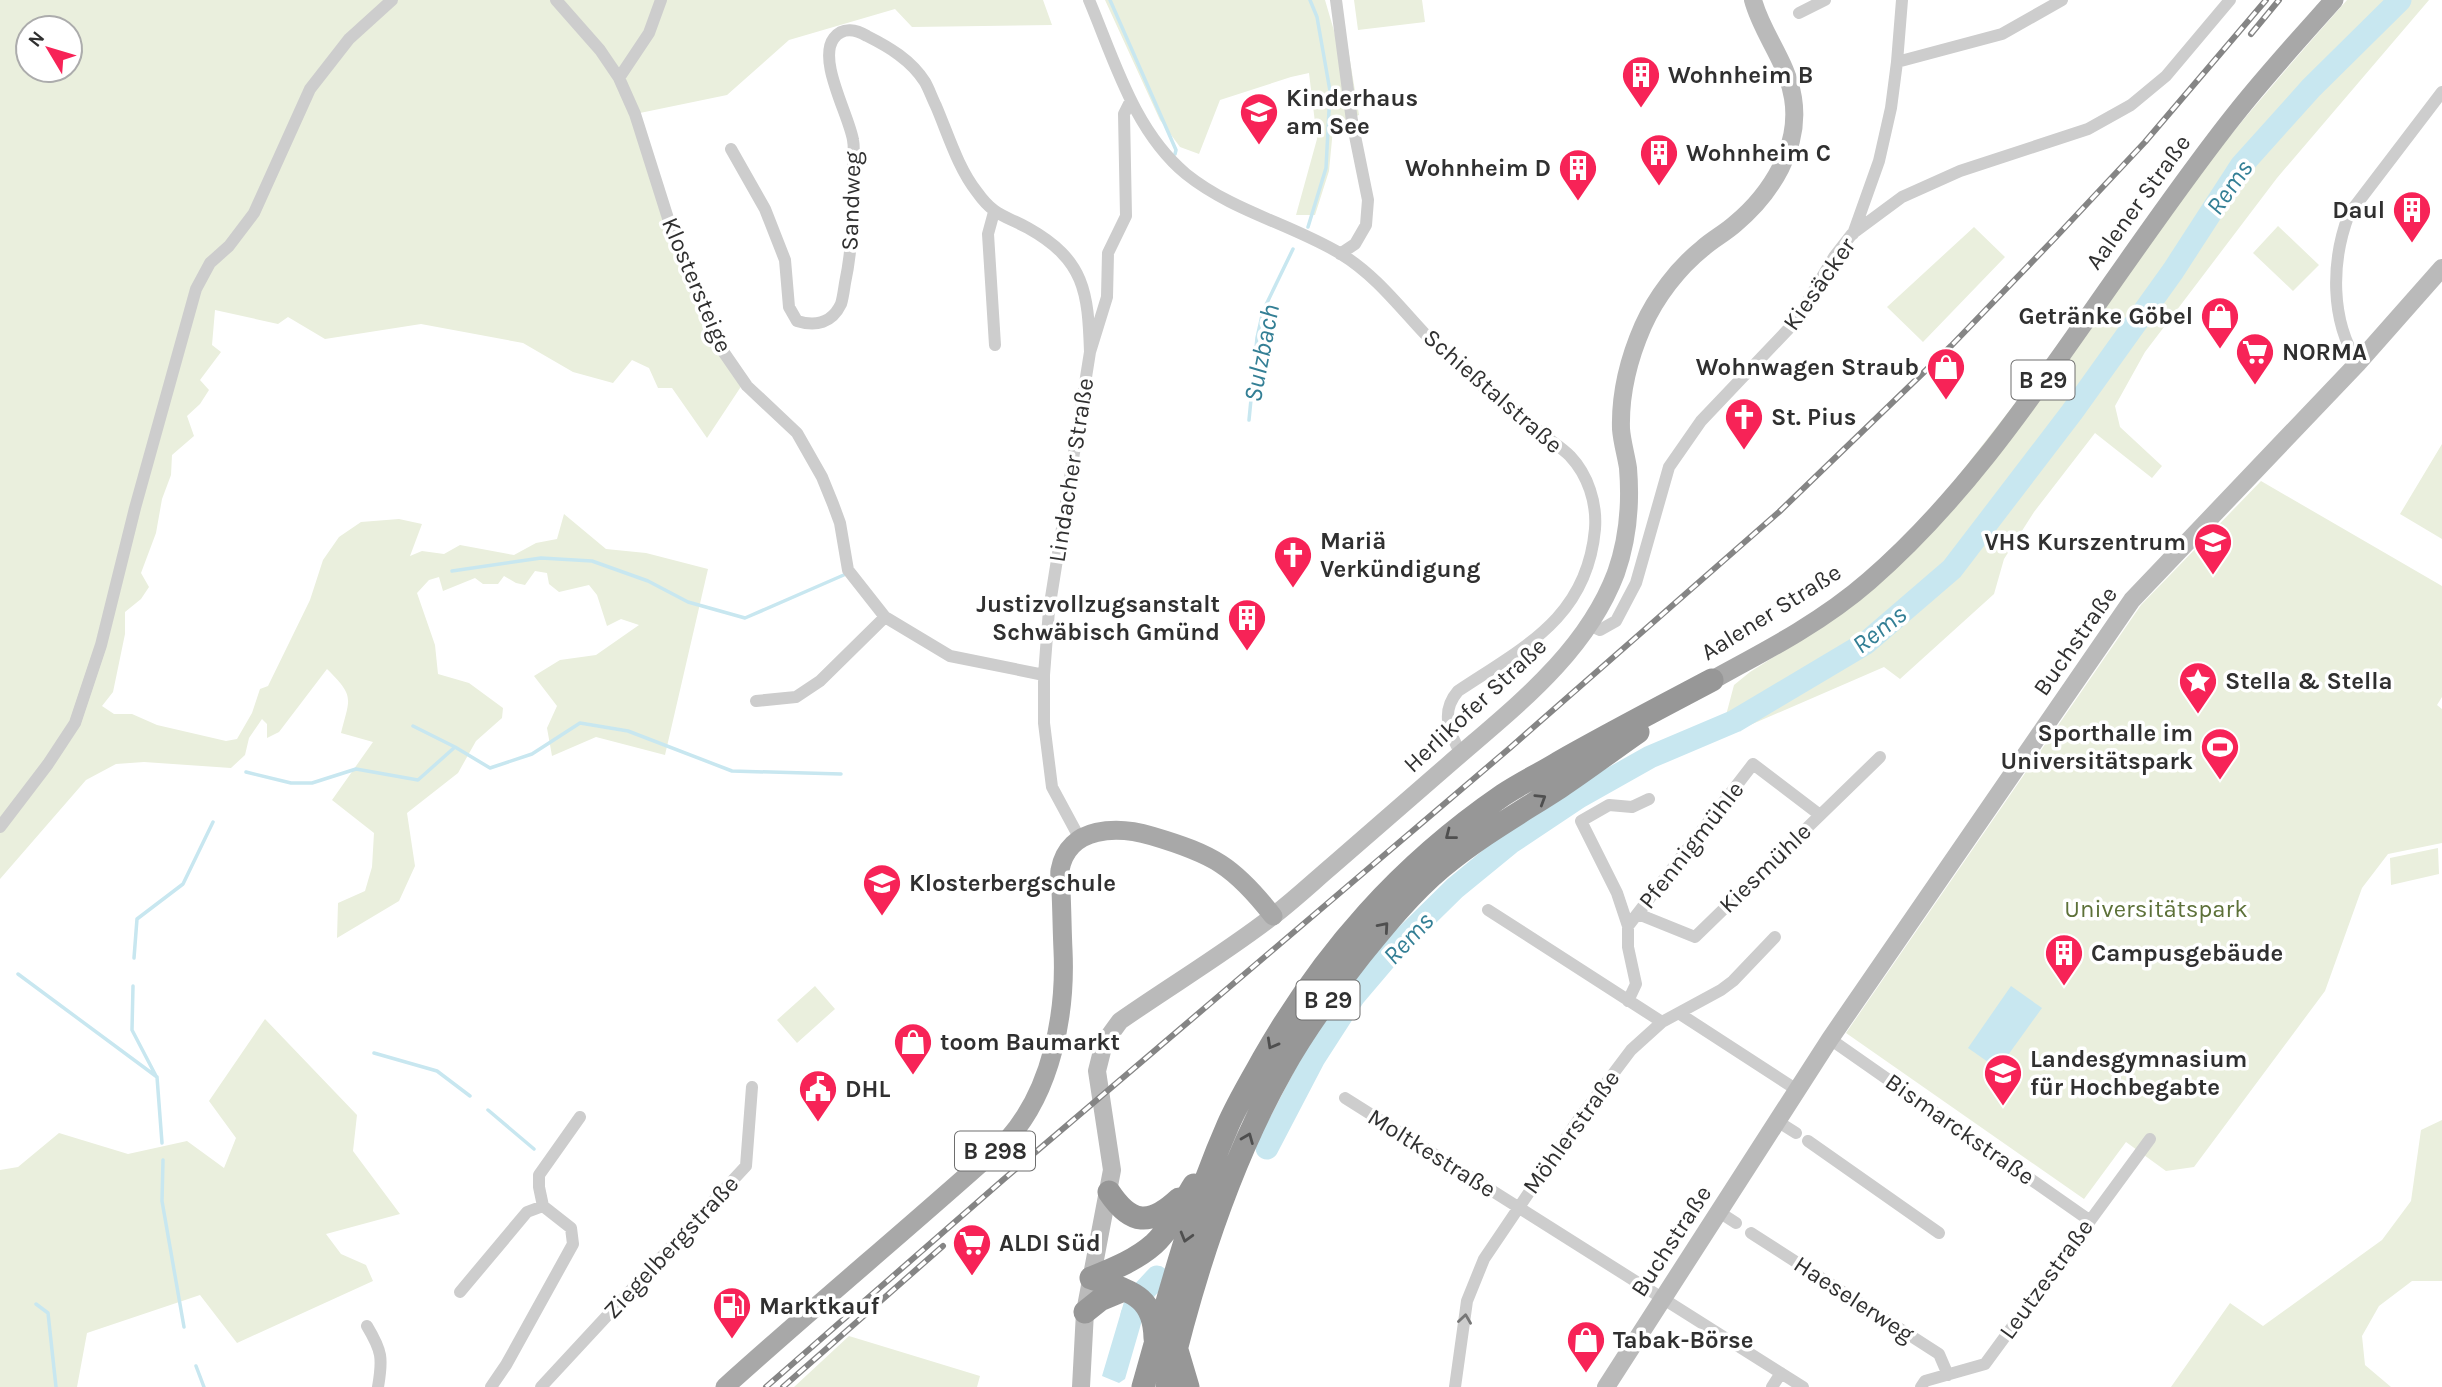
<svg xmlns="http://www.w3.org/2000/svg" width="2442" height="1387" font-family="Karla,sans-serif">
  <rect width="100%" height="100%" fill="#fff"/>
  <path fill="#eaefdd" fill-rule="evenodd" d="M 0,0 L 1043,0 L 1052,25 L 912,27 L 895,9 L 789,40 L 727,95 L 635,114 L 689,277 L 744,382 L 707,438 L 672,388 L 658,388 L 649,368 L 632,360 L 613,383 L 573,372 L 523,343 L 421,324 L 325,339 L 288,317 L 278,324 L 215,310 L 212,345 L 221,352 L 200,380 L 209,390 L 200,404 L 187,416 L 194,436 L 172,455 L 171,475 L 162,499 L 156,533 L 141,573 L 149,587 L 141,599 L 125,612 L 125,634 L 113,692 L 102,706 L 114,714 L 132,714 L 157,725 L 226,741 L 237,739 L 252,713 L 260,689 L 268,686 L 310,600 L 323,560 L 339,537 L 361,522 L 399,519 L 422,524 L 410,556 L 422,551 L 444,554 L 460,545 L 514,555 L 536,543 L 557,539 L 564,514 L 606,549 L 646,553 L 708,569 L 665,755 L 596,737 L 552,756 L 547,728 L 557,706 L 534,676 L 560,660 L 596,655 L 639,625 L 621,619 L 607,626 L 597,595 L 589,585 L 559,592 L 549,584 L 547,573 L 535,571 L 525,585 L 516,583 L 504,576 L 498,584 L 483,584 L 475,578 L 443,591 L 439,577 L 429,580 L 417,593 L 435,645 L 438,674 L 469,683 L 503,708 L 502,718 L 476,741 L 458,773 L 407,813 L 415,866 L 399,901 L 337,938 L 338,903 L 365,891 L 372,867 L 374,833 L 332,800 L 373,742 L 341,733 C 350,697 355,697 327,669 L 279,732 L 267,738 L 267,724 L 262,719 L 249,738 L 245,755 L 231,768 L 144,762 L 116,764 L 86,780 L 0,879 ZM 28,28 L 70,28 L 70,70 L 28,70 Z
    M 1105,0 L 1325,0 L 1337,41 L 1340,0 L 1359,115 L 1344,120 L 1333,129 L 1329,171 L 1315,215 L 1296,215 L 1317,139 L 1309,73 L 1291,77 L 1220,100 L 1199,154 L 1180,147 L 1160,120 Z
    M 1354,0 L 1422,0 L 1425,22 L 1358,30 Z
    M 2347,0 L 2429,0 L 2277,178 L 2145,352 L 2115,406 L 2120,427 L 2162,466 L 2152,478 L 2095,433 L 2034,512 L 2004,559 L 1994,594 L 1900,679 L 1884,667 L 1720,738 L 1734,685 L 1750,672 L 1807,636 L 1869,590 C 2026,391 2178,189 2347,0 Z
    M 2278,226 L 2319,265 L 2293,291 L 2253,253 Z
    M 1974,227 L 2005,257 L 1923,342 L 1887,307 Z
    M 2442,444 L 2442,539 L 2400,514 Z
    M 2261,481 L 2442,586 L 2442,697 L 2437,705 L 2442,709 L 2442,843 L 2388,854 L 2362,888 L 2325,991 L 2194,1167 L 2166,1171 L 2126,1142 L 2084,1199 L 1846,1033 L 2141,605 Z
    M 2438,848 L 2439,874 L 2391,885 L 2390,858 Z
    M 815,986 L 835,1009 L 797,1043 L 777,1020 Z
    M 265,1019 L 357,1115 L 353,1151 L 400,1214 L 326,1234 L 341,1254 L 366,1265 L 373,1281 L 237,1343 L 200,1295 L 87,1333 L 77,1387 L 0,1387 L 0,1170 L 18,1167 L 59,1133 L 128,1154 L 187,1141 L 224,1168 L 236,1138 L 209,1101 Z
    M 2442,1120 L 2442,1281 L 2412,1281 L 2379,1306 L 2362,1336 L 2365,1365 L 2391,1387 L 2171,1387 L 2230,1303 L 2263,1326 L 2382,1240 L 2411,1201 L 2421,1130 Z
    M 849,1336 L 980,1376 L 977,1387 L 794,1387 Z"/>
  <path fill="#c8e7f0" d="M 2011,986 L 2042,1008 L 1998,1069 L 1968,1048 Z
    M 1124,1302 L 1128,1302 L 1143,1317 L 1125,1379 L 1119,1383 L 1102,1376 Z"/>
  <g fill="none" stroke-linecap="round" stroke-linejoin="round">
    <path stroke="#c8e7f0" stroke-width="3.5" d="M 1110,0 L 1176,150 L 1175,154
      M 1308,227 L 1326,168 L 1330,91 L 1317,17 L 1310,0
      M 1249,420 L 1257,338 L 1263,311 L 1293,249
      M 452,571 L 541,558 L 592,561 L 648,581 L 688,602 L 745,618 L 846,574
      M 413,726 L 455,747
      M 246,772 L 291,783 L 312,783 L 356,769 L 418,780 L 455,747 L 490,768 L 532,754 L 580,723 L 628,731 L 732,771 L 841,774
      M 134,958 L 137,919 L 183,884 L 213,822
      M 18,974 L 157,1077 L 162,1143
      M 133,986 L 132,1030 L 156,1076
      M 374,1053 L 437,1071 L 470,1096
      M 488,1110 L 534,1149
      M 163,1160 L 162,1201 L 184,1327
      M 36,1304 L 48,1313 L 56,1387
      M 196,1366 L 204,1387"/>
    <path stroke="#c8e7f0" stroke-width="23" d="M 1267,1148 L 1314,1058 L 1354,996 L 1399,943 L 1455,888 L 1510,843 L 1579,797 L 1650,757 L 1735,721 L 1866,643 L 1952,569 L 2072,412 L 2173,271 L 2241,166 L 2311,88 L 2400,0
      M 1132,1315 L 1143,1292 L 1157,1277"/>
    <path stroke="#cdcdcd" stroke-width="12" d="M 556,0 L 600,50 L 619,78 L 649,33 L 661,0
      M 1089,0 C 1114,59 1134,131 1186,174 C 1232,211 1291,224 1341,254 C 1374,274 1398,305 1425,334 C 1438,348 1453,360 1467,373 C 1491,394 1517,413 1541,433 C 1551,441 1562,448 1570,456 C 1588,475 1597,503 1595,529 C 1587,618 1524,647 1458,691 C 1440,712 1449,732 1461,754
      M 1336,0 L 1352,121 L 1368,200 L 1366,225 L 1355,244 L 1340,254
      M 1799,13 L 1825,0
      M 1897,62 L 1902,0
      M 619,78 L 635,114 L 672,231 L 718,344 L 747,386 L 797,433 L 822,477 L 833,504 L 840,523 L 848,570 L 885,617 L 950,656 L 1044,675
      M 731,149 L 765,209 L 785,260 L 789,307 L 797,321 C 816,327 832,323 841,304 C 843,298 844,289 845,283 C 853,246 853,209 853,172 C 853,162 855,150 853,140 C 849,115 817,60 834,38 C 843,26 857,30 867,36 C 889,47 911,60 925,82 C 929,89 932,98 936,106 C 948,134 958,168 977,192 C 994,216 1004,215 1028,228 C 1085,260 1088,292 1090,352
      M 994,212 L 988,234 L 995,345
      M 1853,234 L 1879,161 L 1891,108 L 1897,62 L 2002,34 L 2062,0
      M 2358,363 C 2330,320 2331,261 2349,214 L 2442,92
      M 1589,625 L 1600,630 L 1616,621 L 1636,583 L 1669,467 L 1701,421 L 1796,321 L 1834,257 L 1852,234 L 1902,197 L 1960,171 L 2088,129 L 2131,105 L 2166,76 L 2230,0
      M 756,701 L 796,697 L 820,681 L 885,617
      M 0,827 L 48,764 L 75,723 L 101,645 L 135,508 L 196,289 L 210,263 L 229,246 L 254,213 L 310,89 L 349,39 L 392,0
      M 1080,839 L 1052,787 L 1044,723 L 1044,675 L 1049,610 L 1090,352 L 1107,297 L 1108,253 L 1126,216 L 1124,114 L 1131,100
      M 1488,910 L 1662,1022
      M 1638,914 L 1695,937 L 1880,757
      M 1628,926 L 1753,764 L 1820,815
      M 1628,1001 L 1636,984 L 1628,947 L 1628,926 L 1617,893 L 1581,821 L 1609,805 L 1632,807 L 1649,799
      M 1680,1014 L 1797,1090
      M 1830,1039 L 2089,1220
      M 1345,1098 L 1803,1387
      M 1777,1121 L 1796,1133
      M 1808,1141 L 1939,1233
      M 543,1206 L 539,1187 L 539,1175 L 580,1117
      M 1719,1212 L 1736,1223
      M 1751,1233 L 1939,1354 L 1948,1375
      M 460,1292 L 527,1212 L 543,1206 L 571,1228 L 573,1244 L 506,1365 L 491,1387
      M 367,1326 C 382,1351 383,1358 378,1387
      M 541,1387 L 746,1166 L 752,1087
      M 1455,1387 L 1467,1301 L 1484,1259 L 1576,1123 L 1631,1050 L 1662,1022 L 1721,990 L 1733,981 L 1775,937
      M 1772,1387 L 1781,1373
      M 1921,1387 L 1925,1381 L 1985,1364 L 2150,1139"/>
    <path stroke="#bababa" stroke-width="18" d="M 1081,1387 L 1085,1312 L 1112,1170 L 1097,1071 L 1104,1043 L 1120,1021 C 1170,986 1224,954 1273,916 C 1294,900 1313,882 1333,865 C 1371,832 1410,798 1448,765 C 1512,709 1585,655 1616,573 C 1628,539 1631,504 1628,468 C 1626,455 1622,442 1621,429 C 1620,394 1629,358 1643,326 C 1656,297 1678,268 1703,248 C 1713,239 1725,233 1735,224 C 1771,194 1801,147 1793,98 C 1787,61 1762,34 1753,0
      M 1606,1387 L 1830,1039 L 2132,600 L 2358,363 L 2442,268"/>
    <path stroke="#a8a8a8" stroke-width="19" d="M 1712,680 C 1766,651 1822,622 1869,581 C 1967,496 2038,388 2112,283 C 2153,225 2193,167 2237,112 C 2268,73 2301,37 2334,0
      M 725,1387 C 818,1303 915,1223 1008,1139 C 1052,1090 1066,1013 1063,950 C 1062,930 1062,911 1061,891 C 1061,884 1059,876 1060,870 C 1068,825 1119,826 1152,836 C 1213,854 1234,866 1273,916"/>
    <path stroke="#979797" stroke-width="23" d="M 1109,1192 C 1131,1225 1150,1226 1179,1199
      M 1091,1278 C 1113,1269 1136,1260 1154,1244 C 1171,1228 1182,1204 1194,1185
      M 1091,1278 C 1127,1291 1154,1293 1155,1338
      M 1085,1312 L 1100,1300 L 1124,1290
      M 1177,1350 L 1188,1387
      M 1143,1387 C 1168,1299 1191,1209 1228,1125 C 1238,1102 1251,1081 1263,1059 C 1324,952 1401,865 1503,795 C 1521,783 1540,774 1558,763 C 1609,734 1661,707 1712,680
      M 1167,1387 C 1192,1280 1228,1166 1282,1070 C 1304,1030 1332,992 1360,956 C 1385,925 1411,893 1442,867 C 1479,836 1520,813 1560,787 C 1587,769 1612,750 1638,732"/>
    <g stroke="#858585" stroke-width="6">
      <path id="rail" d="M 2251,34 L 2279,0
        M 766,1387 L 1004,1179 L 1511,747 L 1779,512 L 1951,346 L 2055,238 L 2145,142 L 2266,0
        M 783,1387 L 943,1246"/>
    </g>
    <use href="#rail" stroke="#fff" stroke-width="3.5" stroke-dasharray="10" stroke-linecap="butt"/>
  </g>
  <defs><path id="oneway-chevron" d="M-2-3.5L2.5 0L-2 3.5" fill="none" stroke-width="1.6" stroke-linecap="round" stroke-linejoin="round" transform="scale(1.75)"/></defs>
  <g stroke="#4f4f4f">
    <use href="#oneway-chevron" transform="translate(1541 799) rotate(-32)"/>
    <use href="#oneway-chevron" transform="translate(1450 835) rotate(142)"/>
    <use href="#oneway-chevron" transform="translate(1384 927) rotate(-49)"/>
    <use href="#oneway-chevron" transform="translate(1272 1044) rotate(119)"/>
    <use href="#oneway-chevron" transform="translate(1248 1138) rotate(-68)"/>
    <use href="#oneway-chevron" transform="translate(1186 1237) rotate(106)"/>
  </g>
  <use stroke="#777" href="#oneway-chevron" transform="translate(1465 1319) rotate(-82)"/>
  <defs>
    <g id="building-pin" transform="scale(2.0125)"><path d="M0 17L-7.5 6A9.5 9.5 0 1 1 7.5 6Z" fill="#f72357" stroke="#fff"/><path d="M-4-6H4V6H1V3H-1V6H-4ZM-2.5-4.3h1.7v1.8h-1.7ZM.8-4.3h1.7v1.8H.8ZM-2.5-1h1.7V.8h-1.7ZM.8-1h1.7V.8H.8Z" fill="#fff"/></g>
    <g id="school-pin" transform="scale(2.0125)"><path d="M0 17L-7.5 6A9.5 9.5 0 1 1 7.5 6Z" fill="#f72357" stroke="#fff"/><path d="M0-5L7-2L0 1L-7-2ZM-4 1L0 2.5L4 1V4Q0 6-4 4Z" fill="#fff"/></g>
    <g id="shop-pin" transform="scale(2.0125)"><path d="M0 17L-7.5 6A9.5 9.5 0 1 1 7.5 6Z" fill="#f72357" stroke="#fff"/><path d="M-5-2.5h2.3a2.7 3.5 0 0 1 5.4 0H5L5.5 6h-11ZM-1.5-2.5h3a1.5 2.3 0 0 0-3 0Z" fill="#fff"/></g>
    <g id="supermarket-pin" transform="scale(2.0125)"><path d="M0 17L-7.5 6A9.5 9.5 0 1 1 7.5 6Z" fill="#f72357" stroke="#fff"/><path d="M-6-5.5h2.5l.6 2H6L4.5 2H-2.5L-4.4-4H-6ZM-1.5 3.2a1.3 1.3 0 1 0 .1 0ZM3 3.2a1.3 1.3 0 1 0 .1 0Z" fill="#fff"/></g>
    <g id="church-pin" transform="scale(2.0125)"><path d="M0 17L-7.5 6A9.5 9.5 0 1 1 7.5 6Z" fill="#f72357" stroke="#fff"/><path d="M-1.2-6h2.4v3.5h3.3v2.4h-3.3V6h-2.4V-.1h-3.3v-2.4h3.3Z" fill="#fff"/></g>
    <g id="sight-pin" transform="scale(2.0125)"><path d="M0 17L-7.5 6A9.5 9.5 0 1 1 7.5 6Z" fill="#f72357" stroke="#fff"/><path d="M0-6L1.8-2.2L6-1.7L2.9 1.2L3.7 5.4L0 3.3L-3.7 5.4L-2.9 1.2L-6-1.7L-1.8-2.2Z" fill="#fff"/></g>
    <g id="stadium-pin" transform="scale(2.0125)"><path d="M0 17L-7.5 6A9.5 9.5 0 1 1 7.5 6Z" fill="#f72357" stroke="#fff"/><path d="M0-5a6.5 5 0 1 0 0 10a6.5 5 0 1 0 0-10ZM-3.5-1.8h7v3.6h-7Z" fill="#fff"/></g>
    <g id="civic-pin" transform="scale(2.0125)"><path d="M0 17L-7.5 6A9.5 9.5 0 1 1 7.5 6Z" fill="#f72357" stroke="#fff"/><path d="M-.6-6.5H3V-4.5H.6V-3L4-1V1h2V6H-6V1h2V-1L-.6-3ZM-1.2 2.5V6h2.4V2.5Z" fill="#fff"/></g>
    <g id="fuel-pin" transform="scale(2.0125)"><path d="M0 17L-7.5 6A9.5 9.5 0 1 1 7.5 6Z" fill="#f72357" stroke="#fff"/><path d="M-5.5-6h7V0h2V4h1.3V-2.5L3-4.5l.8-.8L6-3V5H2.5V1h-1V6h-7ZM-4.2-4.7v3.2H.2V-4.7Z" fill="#fff"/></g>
  </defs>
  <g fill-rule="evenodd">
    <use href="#building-pin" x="1641" y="75"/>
    <use href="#school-pin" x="1259" y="112"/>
    <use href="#building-pin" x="1659" y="153"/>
    <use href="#building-pin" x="1578" y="168"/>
    <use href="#building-pin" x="2412" y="210"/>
    <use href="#shop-pin" x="2220" y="316"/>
    <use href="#supermarket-pin" x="2255" y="352"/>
    <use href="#shop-pin" x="1946" y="367"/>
    <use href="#church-pin" x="1744" y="417"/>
    <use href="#school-pin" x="2213" y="542"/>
    <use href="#church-pin" x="1293" y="555"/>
    <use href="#building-pin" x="1247" y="618"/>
    <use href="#sight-pin" x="2198" y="681"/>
    <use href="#stadium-pin" x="2220" y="747"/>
    <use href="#school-pin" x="882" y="883"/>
    <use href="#building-pin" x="2064" y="953"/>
    <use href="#shop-pin" x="913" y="1042"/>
    <use href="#school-pin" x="2003" y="1073"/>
    <use href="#civic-pin" x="818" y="1089"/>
    <use href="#supermarket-pin" x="972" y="1243"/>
    <use href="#fuel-pin" x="732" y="1306"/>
    <use href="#shop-pin" x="1586" y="1340"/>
  </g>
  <g text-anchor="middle" stroke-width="7" stroke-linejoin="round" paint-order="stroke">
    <g fill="#fff" stroke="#6e6e6e" stroke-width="2">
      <rect x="2011.5" y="360.5" width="63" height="39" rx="5"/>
      <rect x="1296.5" y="980.5" width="63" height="39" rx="5"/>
      <rect x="955" y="1131.5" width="80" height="39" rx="5"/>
    </g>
    <g font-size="23" font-weight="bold" fill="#303030">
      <text x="2043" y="388">B 29</text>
      <text x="1328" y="1008">B 29</text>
      <text x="995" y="1159">B 298</text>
    </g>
    <g font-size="24" font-weight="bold" fill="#303030" stroke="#fff" text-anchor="start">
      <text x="1668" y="83">Wohnheim B</text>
      <text x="1286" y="106">Kinderhaus<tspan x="1286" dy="28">am See</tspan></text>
      <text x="1686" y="161">Wohnheim C</text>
      <text x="1551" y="176" text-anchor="end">Wohnheim D</text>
      <text x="2385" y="218" text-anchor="end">Daul</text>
      <text x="2193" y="324" text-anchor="end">Getränke Göbel</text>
      <text x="2282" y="360">NORMA</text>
      <text x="1919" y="375" text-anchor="end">Wohnwagen Straub</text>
      <text x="1771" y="425">St. Pius</text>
      <text x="1320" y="549">Mariä<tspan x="1320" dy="28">Verkündigung</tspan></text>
      <text x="2186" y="550" text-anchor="end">VHS Kurszentrum</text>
      <text x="1220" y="612" text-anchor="end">Justizvollzugsanstalt<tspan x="1220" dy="28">Schwäbisch Gmünd</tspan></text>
      <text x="2225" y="689">Stella &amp; Stella</text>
      <text x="2193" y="741" text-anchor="end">Sporthalle im<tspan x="2193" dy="28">Universitätspark</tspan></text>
      <text x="909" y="891">Klosterbergschule</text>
      <text x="2091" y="961">Campusgebäude</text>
      <text x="940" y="1050">toom Baumarkt</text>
      <text x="2030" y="1067">Landesgymnasium<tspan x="2030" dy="28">für Hochbegabte</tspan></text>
      <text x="845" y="1097">DHL</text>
      <text x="999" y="1251">ALDI Süd</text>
      <text x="759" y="1314">Marktkauf</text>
      <text x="1613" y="1348">Tabak-Börse</text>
    </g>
    <g font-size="24" fill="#303030" stroke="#fff">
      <text transform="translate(851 201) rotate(-88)" y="8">Sandweg</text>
      <text transform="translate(2138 202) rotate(-54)" y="8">Aalener Straße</text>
      <text transform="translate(1819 284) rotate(-55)" y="8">Kiesäcker</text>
      <text transform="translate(697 285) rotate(67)" y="8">Klostersteige</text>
      <text transform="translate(1493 391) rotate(41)" y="8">Schießtalstraße</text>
      <text transform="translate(1071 470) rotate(-81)" y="8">Lindacher Straße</text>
      <text transform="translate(1771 612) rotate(-32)" y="8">Aalener Straße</text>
      <text transform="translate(2075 641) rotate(-55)" y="8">Buchstraße</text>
      <text transform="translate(1475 705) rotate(-43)" y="8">Herlikofer Straße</text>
      <text transform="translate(1691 845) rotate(-52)" y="8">Pfennigmühle</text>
      <text transform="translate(1765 868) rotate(-44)" y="8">Kiesmühle</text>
      <text transform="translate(1960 1129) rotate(35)" y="8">Bismarckstraße</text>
      <text transform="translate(1571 1132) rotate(-54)" y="8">Möhlerstraße</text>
      <text transform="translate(1432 1153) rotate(32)" y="8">Moltkestraße</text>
      <text transform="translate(1671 1241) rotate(-57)" y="8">Buchstraße</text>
      <text transform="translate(671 1247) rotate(-47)" y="8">Ziegelbergstraße</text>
      <text transform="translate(2046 1279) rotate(-54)" y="8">Leutzestraße</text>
      <text transform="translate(1854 1299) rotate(33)" y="8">Haeselerweg</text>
    </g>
    <g font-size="24" fill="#5d7139" stroke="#fff">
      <text x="2156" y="917">Universitätspark</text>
    </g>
    <g font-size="26" font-style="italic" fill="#337f95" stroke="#fff">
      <text transform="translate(2229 187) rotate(-55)" y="9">Rems</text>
      <text transform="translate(1261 353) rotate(-79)" y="9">Sulzbach</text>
      <text transform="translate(1879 629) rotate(-38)" y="9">Rems</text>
      <text transform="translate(1408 938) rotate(-47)" y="9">Rems</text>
    </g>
  </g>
  <g transform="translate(49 49) rotate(308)"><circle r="33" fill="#ffffff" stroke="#acacac" stroke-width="2"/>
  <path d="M0-5L12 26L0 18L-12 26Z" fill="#f72357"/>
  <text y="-10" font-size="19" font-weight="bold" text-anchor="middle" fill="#303030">N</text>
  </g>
</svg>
